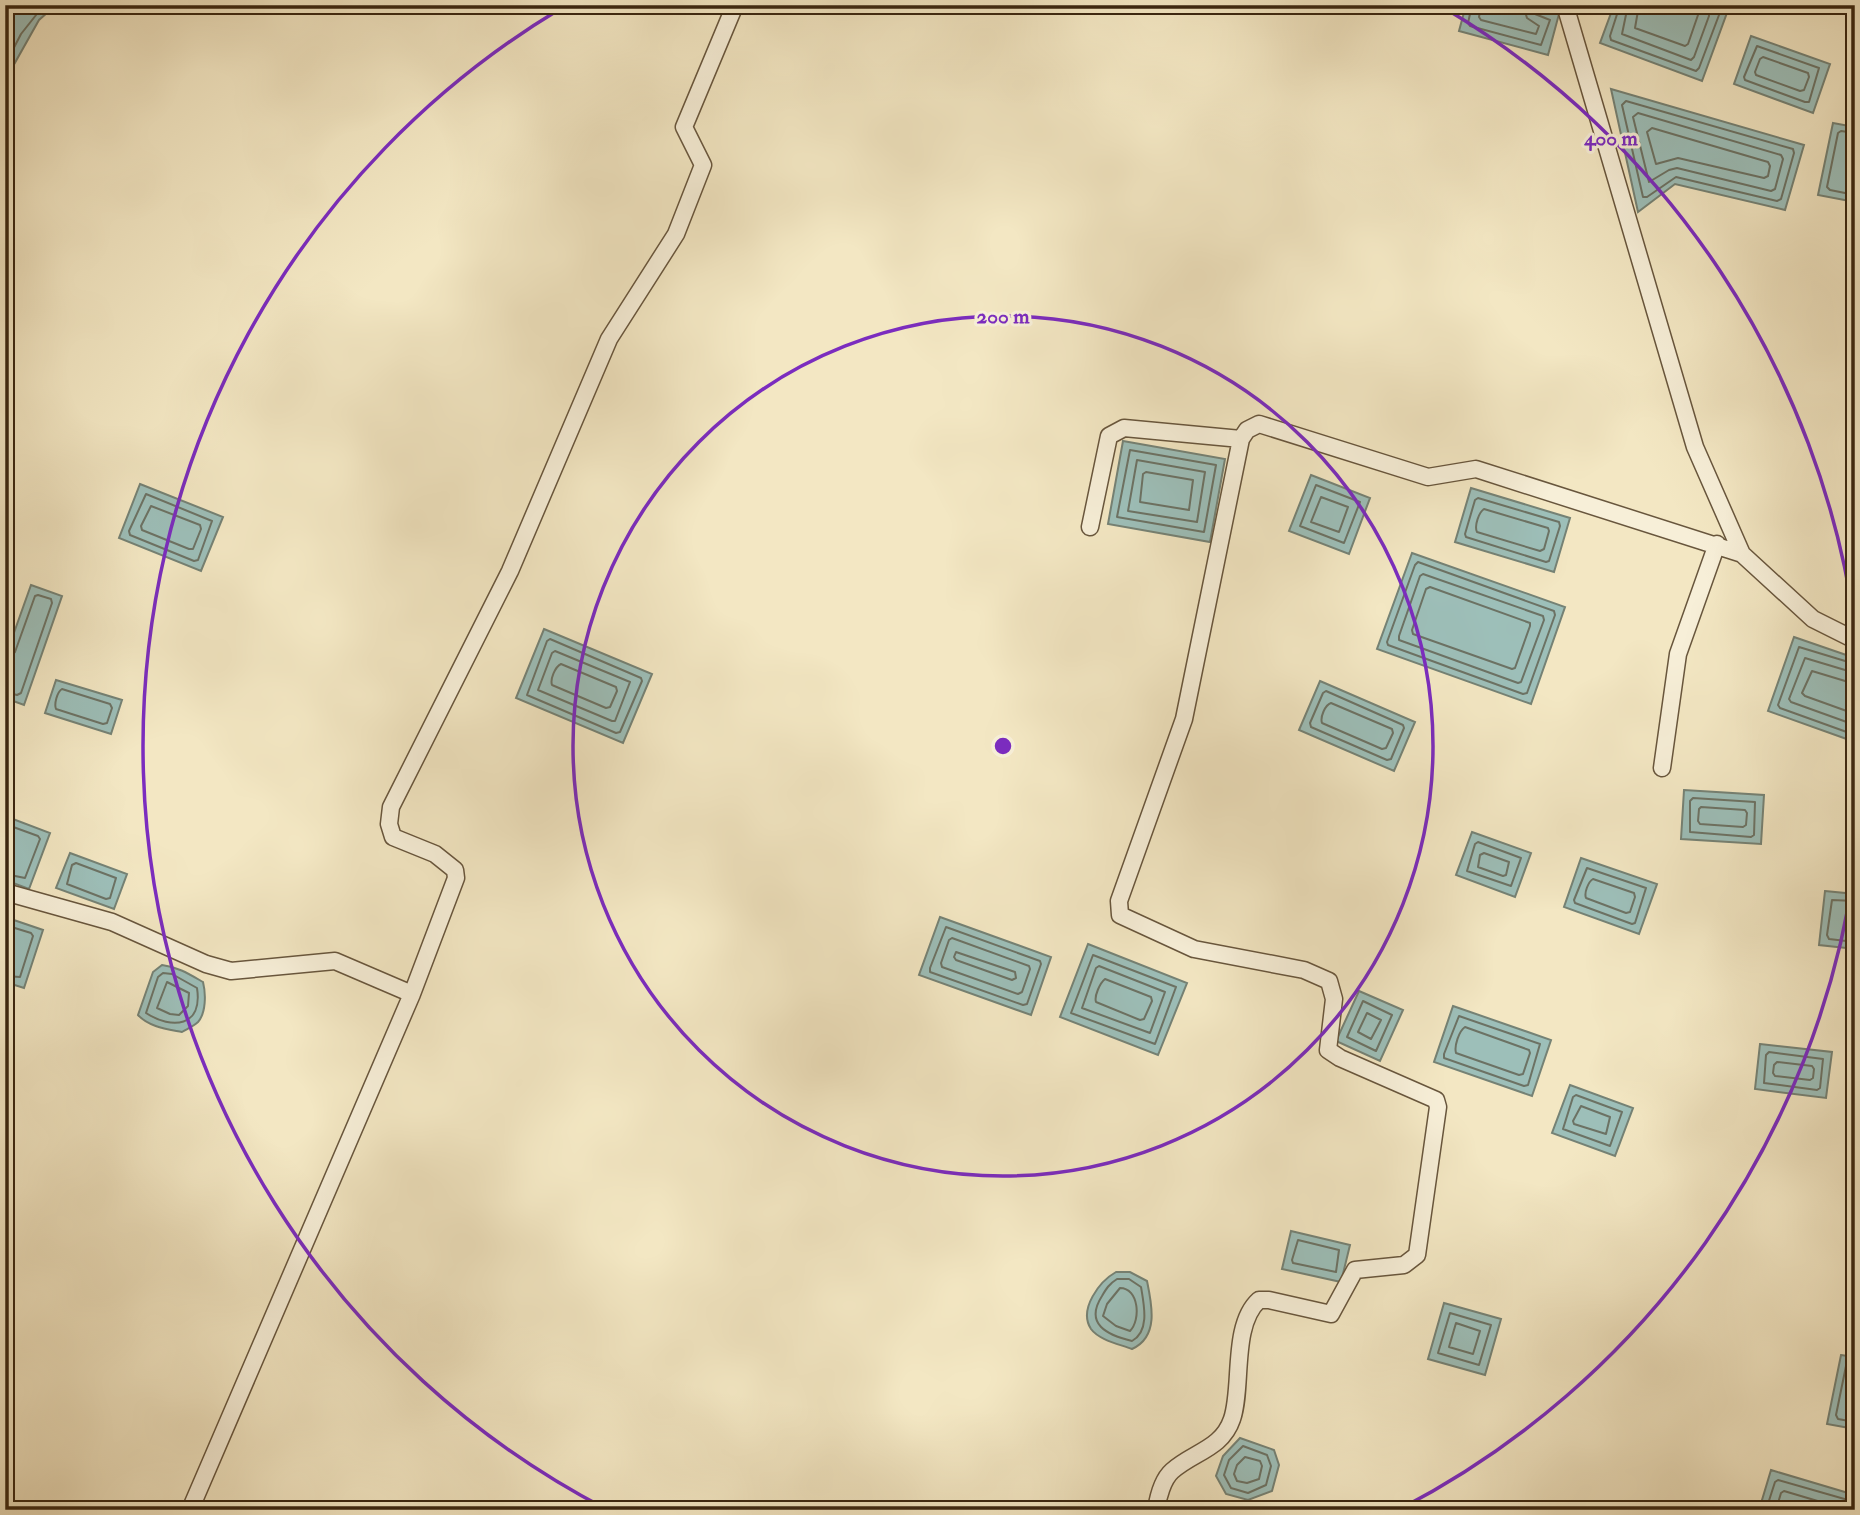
<svg xmlns="http://www.w3.org/2000/svg" width="1860" height="1515" font-family="'IM FELL Double Pica',serif">
  <rect width="100%" height="100%" fill="#f3e7c3"/>
  <filter id="stains"><feTurbulence type="fractalNoise" baseFrequency=".00286" numOctaves="4"/><feColorMatrix values="0 0 0 0 .2 0 0 0 0 .09 0 0 0 0 .02 0 0 0 .5 -.17"/></filter>
  <radialGradient id="worn" r=".72"><stop offset=".6" stop-color="#630" stop-opacity="0"/><stop offset="1" stop-color="#630" stop-opacity=".3"/></radialGradient>
  <path fill="#9dbfb9" stroke="#758275" stroke-width="2" d="M 10,5 L 56,5 L 39,20 L 12,68 L 5,74 L 5,15 Z
    M 1466,5 L 1528,5 L 1559,14 L 1548,55 L 1459,31 Z
    M 1614,5 L 1715,5 L 1728,10 L 1702,81 L 1600,43 Z
    M 1751,36 L 1830,64 L 1813,113 L 1734,84 Z
    M 1611,89 L 1804,145 L 1785,210 L 1675,184 L 1638,212 Z
    M 1833,123 L 1855,127 L 1855,202 L 1818,195 Z
    M 1123,441 L 1225,459 L 1210,542 L 1108,524 Z
    M 1311,475 L 1370,498 L 1349,554 L 1289,531 Z
    M 140,484 L 223,517 L 201,571 L 119,538 Z
    M 1471,488 L 1570,518 L 1554,572 L 1455,542 Z
    M 1412,553 L 1565,607 L 1531,704 L 1377,649 Z
    M 31,585 L 62,596 L 24,705 L 5,698 L 5,658 Z
    M 544,629 L 652,674 L 623,743 L 516,698 Z
    M 1794,637 L 1855,658 L 1855,742 L 1768,711 Z
    M 56,680 L 122,700 L 111,734 L 45,713 Z
    M 1320,681 L 1415,722 L 1394,771 L 1299,730 Z
    M 1684,790 L 1764,795 L 1761,844 L 1681,839 Z
    M 5,816 L 50,833 L 29,889 L 5,880 Z
    M 1472,832 L 1531,853 L 1515,897 L 1456,875 Z
    M 70,853 L 127,874 L 114,909 L 56,888 Z
    M 1581,858 L 1657,884 L 1639,934 L 1564,907 Z
    M 1825,891 L 1855,894 L 1855,949 L 1819,945 Z
    M 5,917 L 43,930 L 24,988 L 5,982 Z
    M 940,917 L 1051,957 L 1031,1015 L 919,975 Z
    M 1088,944 L 1187,983 L 1158,1055 L 1060,1017 Z
    M 162,965 C 178,967 189,974 203,982 C 206,994 206,1013 198,1022 C 194,1026 187,1029 182,1032 C 167,1029 149,1027 138,1015 L 153,972 Z
    M 1359,991 L 1403,1010 L 1380,1061 L 1336,1041 Z
    M 1453,1006 L 1551,1040 L 1532,1096 L 1434,1062 Z
    M 1760,1044 L 1832,1052 L 1826,1098 L 1755,1089 Z
    M 1570,1085 L 1633,1108 L 1615,1156 L 1552,1133 Z
    M 1291,1231 L 1350,1245 L 1341,1282 L 1282,1269 Z
    M 1116,1272 L 1130,1272 L 1147,1281 C 1152,1305 1159,1337 1132,1349 C 1119,1344 1099,1340 1091,1329 C 1078,1309 1100,1281 1116,1272 Z
    M 1444,1303 L 1501,1319 L 1485,1375 L 1428,1359 Z
    M 1841,1355 L 1855,1357 L 1855,1429 L 1827,1424 Z
    M 1240,1438 L 1274,1450 L 1279,1465 L 1272,1491 L 1248,1500 L 1226,1494 L 1216,1476 L 1223,1456 Z
    M 1771,1470 L 1855,1495 L 1855,1510 L 1759,1510 Z"/>
  <g fill="none" stroke-linecap="round" stroke-linejoin="round">
    <path stroke="#6c7264" stroke-width="2" d="M 1472,5 L 1468,23 L 1470,26 L 1541,45 L 1550,20 L 1535,14 L 1532,5
      M 1481,5 L 1479,17 L 1481,20 L 1536,34 L 1539,26 L 1527,18 L 1523,5
      M 1620,5 L 1610,36 L 1611,40 L 1696,71 L 1699,68 L 1719,15 L 1717,5
      M 1628,5 L 1622,34 L 1691,60 L 1694,57 L 1709,16 L 1708,5
      M 1639,5 L 1635,28 L 1685,46 L 1688,44 L 1698,15 L 1697,5
      M 1757,46 L 1819,68 L 1809,102 L 1805,102 L 1745,80 L 1744,77 Z
      M 1763,57 L 1808,73 L 1809,77 L 1804,90 L 1800,91 L 1756,75 L 1755,72 L 1760,59 Z
      M 5,65 L 21,34 L 44,5
      M 1626,101 L 1793,149 L 1794,153 L 1781,199 L 1777,201 L 1676,177 L 1647,197 L 1643,197 L 1622,105 Z
      M 1638,113 L 1781,155 L 1783,159 L 1775,189 L 1771,191 L 1677,168 L 1669,170 L 1649,182 L 1633,117 Z
      M 1652,128 L 1768,162 L 1770,166 L 1768,176 L 1764,178 L 1678,158 L 1656,164 L 1647,132 Z
      M 1855,133 L 1841,131 L 1838,133 L 1827,187 L 1830,190 L 1855,195
      M 1130,450 L 1216,465 L 1204,532 L 1117,517 Z
      M 1137,460 L 1205,472 L 1197,522 L 1128,511 Z
      M 1146,472 L 1193,480 L 1189,510 L 1140,502 L 1143,474 Z
      M 1316,485 L 1360,502 L 1344,543 L 1300,526 Z
      M 146,494 L 212,521 L 198,560 L 194,561 L 130,535 L 129,531 Z
      M 1321,497 L 1348,507 L 1339,532 L 1311,522 Z
      M 1478,498 L 1559,522 L 1560,526 L 1549,561 L 1546,562 L 1466,537 L 1465,534 L 1475,500 Z
      M 151,506 L 200,525 L 201,529 L 193,549 L 189,549 L 142,530 L 141,526 Z
      M 1484,509 L 1548,528 L 1549,531 L 1544,549 L 1540,551 L 1477,532 C 1474,526 1479,512 1484,509 Z
      M 1418,562 L 1554,611 L 1555,615 L 1527,693 L 1523,694 L 1388,645 L 1387,642 L 1415,565 Z
      M 1423,574 L 1543,616 L 1544,620 L 1521,682 L 1518,683 L 1399,640 L 1399,636 L 1420,576 Z
      M 1430,587 L 1530,623 L 1530,626 L 1515,668 L 1512,669 L 1413,634 L 1412,630 L 1426,589 Z
      M 550,639 L 641,678 L 642,681 L 620,732 L 616,733 L 527,695 L 547,641 Z
      M 555,651 L 630,682 L 615,721 L 612,721 L 538,690 L 552,653 Z
      M 5,657 L 11,656 L 15,652 L 35,596 L 38,595 L 51,599 L 52,603 L 21,693 L 17,695 L 5,692
      M 561,664 L 616,687 L 617,691 L 610,707 L 606,708 L 552,685 C 550,679 555,667 561,664 Z
      M 1855,664 L 1799,647 L 1778,705 L 1780,708 L 1855,735
      M 1855,673 L 1805,658 L 1789,699 L 1791,702 L 1855,725
      M 1855,684 L 1812,671 L 1802,693 L 1805,696 L 1855,714
      M 62,689 L 110,704 L 112,708 L 107,723 L 103,724 L 56,709 C 54,704 57,692 62,689 Z
      M 1326,691 L 1403,725 L 1404,728 L 1391,759 L 1387,760 L 1311,727 L 1310,723 L 1323,693 Z
      M 1331,703 L 1392,729 L 1393,733 L 1386,748 L 1382,749 L 1322,723 C 1320,717 1325,705 1331,703 Z
      M 1693,798 L 1755,802 L 1754,835 L 1751,837 L 1690,832 L 1690,801 Z
      M 1701,807 L 1745,810 L 1747,813 L 1746,825 L 1743,827 L 1700,824 L 1698,821 L 1699,809 Z
      M 5,824 L 38,836 L 40,839 L 25,878 L 5,874
      M 1478,842 L 1521,858 L 1511,886 L 1467,871 L 1475,844 Z
      M 1484,853 L 1509,862 L 1506,875 L 1503,876 L 1478,867 L 1480,855 Z
      M 76,863 L 116,878 L 110,898 L 106,899 L 67,884 L 72,865 Z
      M 1587,868 L 1646,888 L 1635,923 L 1632,924 L 1575,903 L 1574,900 Z
      M 1593,879 L 1634,893 L 1635,897 L 1630,912 L 1626,913 L 1586,898 C 1584,893 1588,882 1593,879 Z
      M 1855,901 L 1832,900 L 1827,935 L 1829,939 L 1855,942
      M 5,925 L 31,933 L 33,936 L 20,977 L 5,976
      M 946,927 L 1040,961 L 1041,964 L 1027,1004 L 1023,1005 L 930,972 L 930,968 Z
      M 952,938 L 1029,966 L 1030,969 L 1022,992 L 1018,994 L 942,967 L 941,963 L 949,940 Z
      M 956,952 L 1015,972 L 1016,978 L 1012,980 L 956,960 L 954,957 Z
      M 1093,955 L 1176,987 L 1155,1044 L 1071,1013 Z
      M 1099,966 L 1165,992 L 1150,1033 L 1082,1008 L 1096,968 Z
      M 163,973 L 172,974 L 197,988 C 203,1027 172,1030 146,1013 L 158,977 Z
      M 1105,979 L 1151,997 L 1152,1001 L 1144,1019 L 1140,1020 L 1096,1002 C 1094,996 1100,983 1105,979 Z
      M 167,982 L 189,993 L 188,1006 L 179,1015 L 170,1014 L 157,1008 Z
      M 1363,1001 L 1392,1015 L 1376,1051 L 1347,1037 Z
      M 1367,1013 L 1381,1020 L 1371,1039 L 1358,1032 Z
      M 1459,1016 L 1540,1044 L 1528,1085 L 1524,1086 L 1444,1058 L 1444,1054 Z
      M 1465,1027 L 1529,1050 L 1530,1053 L 1523,1074 L 1519,1075 L 1456,1053 C 1454,1046 1459,1031 1465,1027 Z
      M 1769,1052 L 1823,1059 L 1820,1088 L 1817,1090 L 1764,1083 L 1766,1055 Z
      M 1777,1062 L 1812,1066 L 1814,1069 L 1813,1078 L 1810,1080 L 1775,1076 L 1773,1073 L 1774,1065 Z
      M 1576,1095 L 1622,1112 L 1610,1146 L 1563,1129 L 1573,1097 Z
      M 1581,1106 L 1610,1117 L 1606,1134 L 1574,1124 L 1573,1121 Z
      M 1298,1240 L 1339,1250 L 1336,1272 L 1293,1263 L 1292,1260 Z
      M 1117,1279 L 1129,1279 L 1141,1287 C 1144,1305 1150,1331 1132,1341 C 1107,1335 1084,1324 1102,1296 C 1106,1289 1109,1284 1117,1279 Z
      M 1120,1288 C 1139,1288 1141,1320 1130,1331 L 1116,1326 L 1103,1316 L 1107,1304 Z
      M 1450,1313 L 1491,1325 L 1479,1365 L 1438,1353 Z
      M 1456,1323 L 1480,1331 L 1473,1354 L 1449,1347 Z
      M 1855,1364 L 1846,1366 L 1836,1415 L 1838,1419 L 1855,1422
      M 1243,1446 L 1267,1455 L 1271,1466 L 1266,1485 L 1248,1493 L 1231,1488 L 1224,1475 L 1229,1460 Z
      M 1245,1457 L 1260,1461 L 1262,1466 L 1259,1479 L 1247,1483 L 1237,1481 L 1234,1474 L 1237,1465 Z
      M 1766,1510 L 1775,1482 L 1778,1480 L 1855,1502
      M 1776,1510 L 1781,1493 L 1784,1491 L 1848,1510"/>
    <g stroke="#68563d" stroke-width="19">
      <path id="street" d="M 1565,5 L 1695,447 L 1742,554 L 1813,619 L 1855,640
        M 1090,527 L 1109,436 L 1124,428 L 1241,439 L 1247,430 L 1259,424 L 1428,477 L 1476,469 L 1742,554
        M 1662,768 L 1678,654 L 1717,544
        M 5,892 L 112,922 L 206,964 L 231,971 L 335,961 L 412,994 L 456,878 L 455,870 L 435,854 L 393,837 L 389,824 L 391,807 L 510,571 L 609,339 L 676,234 L 703,165 L 684,127 L 735,5
        M 190,1510 L 412,994
        M 1156,1510 C 1158,1497 1163,1479 1172,1471 C 1193,1452 1222,1449 1232,1419 C 1243,1388 1231,1325 1259,1300 L 1269,1300 L 1331,1314 L 1355,1270 L 1404,1265 L 1417,1255 L 1438,1107 L 1436,1100 L 1340,1058 L 1328,1050 L 1334,999 L 1329,981 L 1304,970 L 1194,949 L 1120,915 L 1119,901 L 1184,719 L 1241,439"/>
    </g>
    <use href="#street" stroke="#f7efd8" stroke-width="16"/>
  </g>
  <g fill="none" stroke="#7b2cbf" stroke-width="3.5">
    <circle cx="1003" cy="746" r="430"/>
    <path d="M1855 866A860 860 0 0 1 1400 1509M606 1509A860 860 0 0 1 560 9M1446 9A860 860 0 0 1 1855 626"/>
  </g>
  <circle cx="1003" cy="746" r="10" fill="#7b2cbf" stroke="#f7efd8" stroke-width="3.5"/>
  <g font-size="21" text-anchor="middle" font-weight="bold" fill="#7b2cbf" stroke="#f7efd8" stroke-width="6" stroke-linejoin="round" paint-order="stroke">
    <text x="1611" y="145">400 m</text>
    <text x="1003" y="323">200 m</text>
  </g>
  <rect width="1860" height="1515" fill="none" stroke="#f3e7c3" stroke-width="28"/>
  <rect x="7" y="7" width="1846" height="1501" fill="none" stroke="#3a2610" stroke-width="3.5"/>
  <rect x="14" y="14" width="1832" height="1487" fill="none" stroke="#3a2610" stroke-width="2"/>
  <rect width="100%" height="100%" filter="url(#stains)"/>
  <rect width="100%" height="100%" fill="url(#worn)"/>
</svg>
